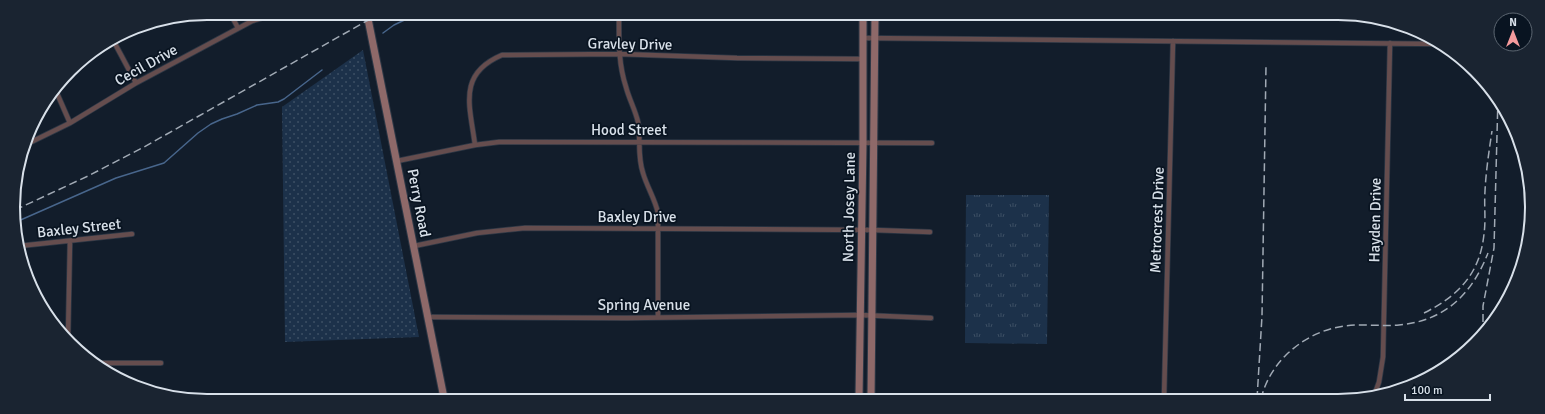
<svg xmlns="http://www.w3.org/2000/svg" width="1545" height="414" font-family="Signika,sans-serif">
  <defs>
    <pattern id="grass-tufts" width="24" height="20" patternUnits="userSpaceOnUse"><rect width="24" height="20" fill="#1c314a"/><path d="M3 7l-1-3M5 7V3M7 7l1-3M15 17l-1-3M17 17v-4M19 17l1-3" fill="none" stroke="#3c4f64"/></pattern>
    <pattern id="park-dots" width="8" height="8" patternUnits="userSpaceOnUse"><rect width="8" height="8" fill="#1c314a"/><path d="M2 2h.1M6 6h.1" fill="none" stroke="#3c4f64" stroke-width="1.8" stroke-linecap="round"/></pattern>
  </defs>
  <rect width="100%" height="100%" fill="#121d2b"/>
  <path fill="url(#grass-tufts)" d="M 966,195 L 1049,195 L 1047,344 L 965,343 Z"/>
  <path fill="url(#park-dots)" d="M 363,50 L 419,337 L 285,342 L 282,107 Z"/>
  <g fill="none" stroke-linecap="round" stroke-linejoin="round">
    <path stroke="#48668c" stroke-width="1.5" d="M 383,33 L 394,25 L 417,14
      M 16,222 L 116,178 L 164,163 L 198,133 L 211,124 L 222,119 L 237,114 L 257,105 L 278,102 L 284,99 L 322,70"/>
    <g stroke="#2e3846" stroke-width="6">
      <path id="street" d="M 230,13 L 238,28
        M 619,14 C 619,39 618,63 626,87 C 629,99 635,109 638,122 C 641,139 637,155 643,173 C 647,187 655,199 658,213 L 658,317
        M 863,38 L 1442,44
        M 113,40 L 136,83
        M 56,91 L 70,123
        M 27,144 L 70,123 L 136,83 L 252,21 L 279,13
        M 475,145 C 470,106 457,74 502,55 L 619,54 L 737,58 L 863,59
        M 397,161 L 475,145 L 499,142 L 932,143
        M 19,246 L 132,234
        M 414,246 L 477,233 L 525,228 L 873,230 L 930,232
        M 428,317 L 627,318 L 860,315 L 931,318
        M 68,338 L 70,241
        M 96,363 L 161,363
        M 1374,396 L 1379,382 L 1383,357 L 1390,43
        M 1164,399 L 1173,41"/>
    </g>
    <g stroke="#2e3846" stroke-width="9">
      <path id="secondary" d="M 367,14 L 444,398
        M 859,398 L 863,143 L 863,15
        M 871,399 L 875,15"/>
    </g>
    <use href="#street" stroke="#654d4e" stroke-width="4.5"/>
    <use href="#secondary" stroke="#8e6969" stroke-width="7"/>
    <path stroke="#a1aab5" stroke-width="1.5" stroke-dasharray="8 4" stroke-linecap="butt" d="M 15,210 L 88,176 L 144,147 L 379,14
      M 1424,313 C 1458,296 1480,274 1484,234 C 1486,220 1484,206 1485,191 C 1486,171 1489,151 1492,131
      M 1483,334 L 1483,306 L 1494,248 L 1498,97
      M 1257,399 L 1262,316 L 1266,66
      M 1261,399 C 1265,382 1274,367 1286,355 C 1307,335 1331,325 1360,325 C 1373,325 1386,326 1399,325 C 1445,321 1472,294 1488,253"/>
  </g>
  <g text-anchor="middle" stroke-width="3.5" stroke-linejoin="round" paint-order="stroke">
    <g font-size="15" fill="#d8e0e9" stroke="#091421">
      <text transform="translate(630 44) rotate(1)" y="5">Gravley Drive</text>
      <text transform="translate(146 65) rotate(-29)" y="5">Cecil Drive</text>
      <text x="629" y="135">Hood Street</text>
      <text transform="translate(419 203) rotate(79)" y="5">Perry Road</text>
      <text transform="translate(849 207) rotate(-89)" y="5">North Josey Lane</text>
      <text x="637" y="222">Baxley Drive</text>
      <text transform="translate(1157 220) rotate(-88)" y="5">Metrocrest Drive</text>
      <text transform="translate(1375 220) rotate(-89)" y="5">Hayden Drive</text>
      <text transform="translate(79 228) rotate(-6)" y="5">Baxley Street</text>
      <text x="644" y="310">Spring Avenue</text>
    </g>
  </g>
  <path d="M0 0H1545V414H0ZM207 20H1338A187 187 0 0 1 1525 207V207A187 187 0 0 1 1338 394H207A187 187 0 0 1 20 207V207A187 187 0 0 1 207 20Z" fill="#1a2431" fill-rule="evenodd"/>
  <path fill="none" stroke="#d8e0e9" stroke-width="2" d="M207 20H1338A187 187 0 0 1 1525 207V207A187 187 0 0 1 1338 394H207A187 187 0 0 1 20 207V207A187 187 0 0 1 207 20Z"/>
  <g transform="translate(1513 32)"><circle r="19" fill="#091421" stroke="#5c6671"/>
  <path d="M0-3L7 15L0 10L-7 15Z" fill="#f59b9d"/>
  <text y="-6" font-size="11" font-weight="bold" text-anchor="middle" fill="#d8e0e9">N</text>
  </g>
  <path d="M1405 394v6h85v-6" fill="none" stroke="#d8e0e9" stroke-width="2"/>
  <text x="1411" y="394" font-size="12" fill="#d8e0e9" stroke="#091421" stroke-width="3" paint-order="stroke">100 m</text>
</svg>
